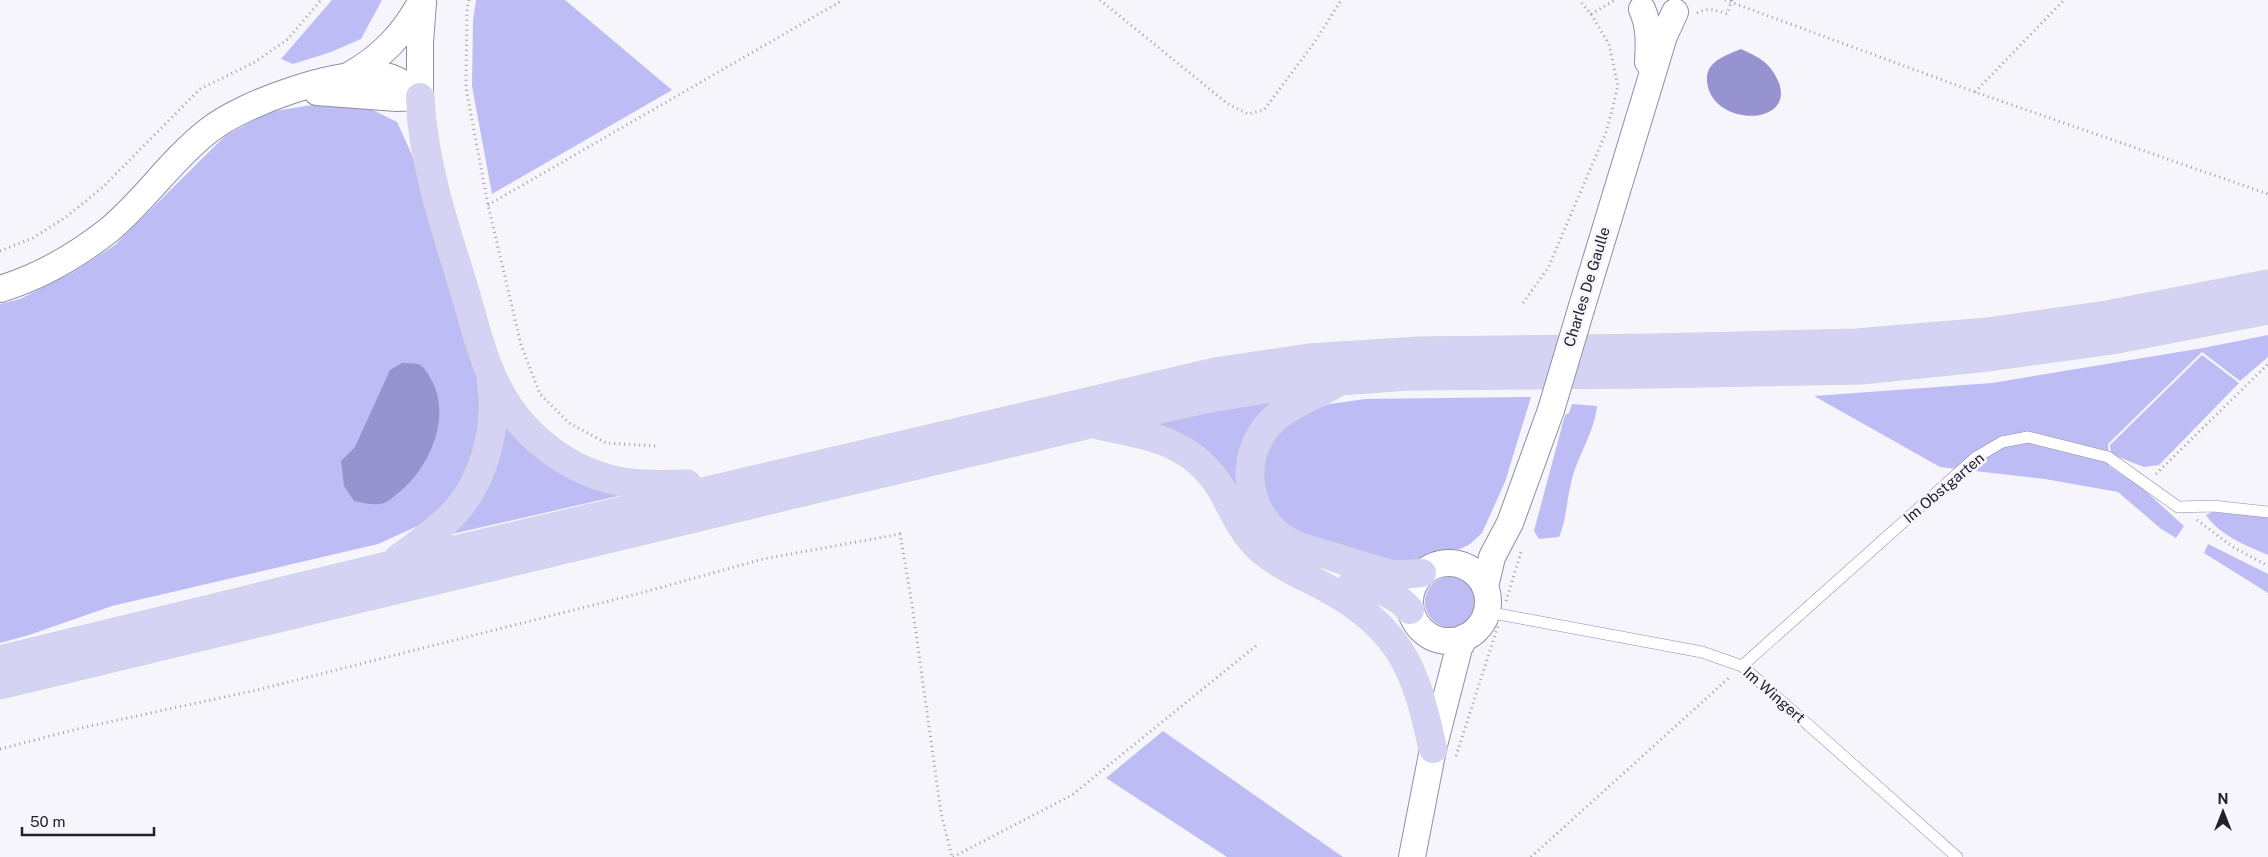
<svg xmlns="http://www.w3.org/2000/svg" width="2268" height="857" font-family="'Public Sans',sans-serif">
  <rect width="100%" height="100%" fill="#f5f5fb"/>
  <path fill="#bebcf4" d="M 332,0 L 382,0 L 361,39 L 331,52 L 293,64 L 281,59 Z
    M 476,0 L 565,0 L 672,90 L 492,194 L 472,86 L 473,21 Z
    M 318,104 L 371,109 L 397,122 L 412,155 L 432,232 L 462,319 L 477,373 L 483,430 L 465,483 L 433,519 L 378,544 L 112,606 L 29,635 L 0,643 L 0,304 L 20,299 L 72,273 L 115,245 L 225,136 L 269,112 Z
    M 2268,335 L 2268,357 L 2240,381 L 2202,352 L 2108,444 L 2109,466 L 2142,488 L 2184,526 L 2176,538 L 2160,528 L 2118,492 L 2045,479 L 1940,467 L 1814,396 L 1992,383 L 2203,348 Z
    M 2202,355 L 2239,383 L 2159,465 L 2144,467 L 2111,454 L 2110,445 Z
    M 1531,397 L 1505,482 L 1482,533 L 1470,544 L 1460,549 L 1444,551 L 1411,564 L 1394,562 L 1303,535 L 1284,525 L 1269,506 L 1261,467 L 1267,446 L 1281,427 L 1299,414 L 1330,404 L 1365,399 Z
    M 1275,401 L 1245,506 L 1149,422 Z
    M 1572,404 L 1597,406 C 1594,434 1577,456 1571,483 C 1566,503 1567,518 1559,537 L 1539,539 L 1534,531 L 1565,415 L 1569,413 Z
    M 506,425 L 553,469 L 584,484 L 627,494 L 443,536 L 499,453 Z
    M 2213,512 L 2268,517 L 2268,555 C 2247,546 2219,535 2206,515 Z
    M 2208,544 L 2268,574 L 2268,593 L 2204,553 Z
    M1425 602a25 25 0 1 1 50 0a25 25 0 1 1-50 0Z
    M 1163,731 L 1343,857 L 1227,857 L 1106,778 Z"/>
  <path fill="#9693d0" d="M 1741,49 C 1759,57 1771,63 1779,83 C 1794,125 1718,127 1708,87 C 1702,63 1722,57 1741,49 Z
    M 402,363 C 407,363 413,363 418,364 C 425,367 429,375 432,381 C 452,419 428,470 397,494 C 393,497 389,501 384,503 C 374,506 364,503 354,501 L 344,486 L 341,461 L 355,447 L 390,370 Z"/>
  <g fill="none" stroke-linecap="round" stroke-linejoin="round">
    <g stroke="#8e8ea8" stroke-width="12">
      <path id="service" d="M 1487,612 L 1702,652 L 1742,666 L 1957,857
        M 1742,666 L 1975,458 L 2002,442 L 2028,437 L 2108,457 L 2178,507 L 2213,506 L 2268,512"/>
    </g>
    <g stroke="#8e8ea8" stroke-width="28">
      <path id="tertiary" d="M 1642,9 C 1650,27 1649,43 1648,62
        M 348,76 C 382,57 404,34 422,0
        M 317,92 L 397,98 L 420,97
        M 420,97 L 420,42 L 423,3
        M 0,289 C 40,277 76,256 109,230 C 145,200 171,160 208,131 C 243,103 340,68 385,76 C 399,79 410,88 420,97
        M 1582,306 L 1664,36 L 1675,12
        M1410 602a39 39 0 1 1 78 0a39 39 0 1 1-78 0Z
        M 1485,587 L 1492,557 L 1510,523 L 1551,410
        M 1412,857 L 1433,749 L 1459,648 L 1465,637"/>
    </g>
    <g stroke="#d3d3d5" stroke-width="29">
      <path id="trunk" d="M 420,97 C 423,160 442,219 461,279 C 472,314 480,354 497,387 C 524,441 580,481 642,484 C 657,485 672,484 687,484
        M 1333,385 C 1314,396 1290,404 1274,419 C 1237,453 1244,514 1286,540 C 1298,548 1314,551 1328,555 C 1349,562 1369,568 1390,574 L 1403,575 L 1422,573
        M 1099,425 C 1150,436 1193,441 1222,490 C 1233,510 1242,532 1259,548 C 1279,566 1307,577 1330,590 C 1402,630 1417,673 1433,749
        M 398,559 C 414,547 431,535 446,521 C 483,488 499,428 491,380
        M 1353,582 C 1375,588 1395,592 1410,610
        M 0,660 L 391,565 L 1215,372 L 1309,358 L 1419,351 L 1656,348 L 1857,343 L 1988,332 L 2107,315 L 2268,284
        M 0,685 L 790,495 L 1090,424 L 1210,398 L 1297,384 L 1408,376 L 1652,374 L 1861,370 L 1988,357 L 2112,340 L 2268,310"/>
    </g>
    <path stroke="#9f9fa7" stroke-width="3" stroke-dasharray="1 4" stroke-linecap="butt" d="M 469,0 L 467,8 L 466,88 L 488,205 L 521,345 L 540,394 L 569,423 L 606,443 L 657,446
      M 1100,0 L 1228,104 L 1248,114 L 1264,110 L 1314,43 L 1341,0
      M 1725,0 L 1975,92 L 2268,194
      M 1697,13 C 1708,7 1716,10 1727,14 L 1732,0
      M 1591,14 L 1615,0
      M 1975,92 L 2064,0
      M 488,205 L 843,0
      M 0,251 L 33,238 L 66,217 L 103,187 L 200,89 L 255,62 L 288,39 L 321,0
      M 1523,303 L 1548,268 L 1607,130 L 1618,86 L 1609,44 L 1591,14 L 1579,0
      M 2156,474 L 2268,364
      M 2197,520 L 2233,547 L 2268,566
      M 1506,601 L 1521,552
      M 0,749 L 81,728 L 257,690 L 637,594 L 763,559 L 900,534 L 912,604 L 941,813 L 952,857
      M 1456,756 L 1498,626
      M 953,857 L 1072,795 L 1257,645
      M 1531,857 L 1731,676"/>
    <use href="#service" stroke="#fff" stroke-width="11"/>
    <use href="#tertiary" stroke="#fff" stroke-width="26"/>
    <use href="#trunk" stroke="#d4d3f4" stroke-width="28"/>
    <g stroke="#8e8ea8" stroke-width="28" stroke-linecap="butt">
      <path id="tertiary-bridge" d="M 1551,410 L 1582,306"/>
    </g>
    <use href="#tertiary-bridge" stroke="#fff" stroke-width="26"/>
  </g>
  <g text-anchor="middle" stroke-width="5" stroke-linejoin="round" paint-order="stroke">
    <g font-size="15" fill="#22222d" stroke="#f5f5fb">
      <text transform="translate(1587 287) rotate(-73)" y="5">Charles De Gaulle</text>
      <text transform="translate(1944 488) rotate(-40)" y="5">Im Obstgarten</text>
      <text transform="translate(1774 695) rotate(41)" y="5">Im Wingert</text>
    </g>
  </g>
  <g transform="translate(2223 812)" stroke="#f5f5fb" stroke-width="4" paint-order="stroke">
  <path d="M0-4L9 19L0 12L-9 19Z" fill="#22222d"/>
  <text y="-8" font-size="14" font-weight="bold" text-anchor="middle" fill="#22222d">N</text>
  </g>
  <path d="M22 827v8h132v-8" fill="none" stroke="#22222d" stroke-width="2.5"/>
  <text x="30" y="827" font-size="15" fill="#22222d" stroke="#f5f5fb" stroke-width="4" paint-order="stroke">50 m</text>
</svg>
